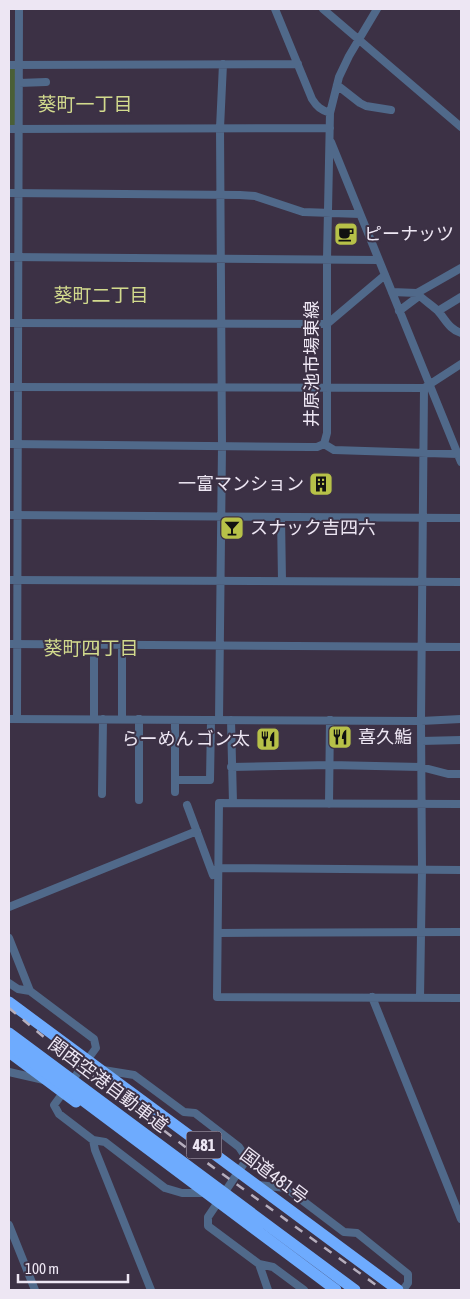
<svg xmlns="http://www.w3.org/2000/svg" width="470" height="1299" font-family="'Asap Condensed','Noto Sans JP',sans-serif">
  <rect width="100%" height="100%" fill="#3c3145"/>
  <path fill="#4a5f37" d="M 9,67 L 17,67 L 17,125 L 9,125 Z"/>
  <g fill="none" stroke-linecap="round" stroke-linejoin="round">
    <path stroke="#50698a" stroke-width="8" d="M 275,9 L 312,99 C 317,107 321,110 330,113
      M 323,9 L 461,127
      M 9,65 L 298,64
      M 19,83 L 46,82
      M 337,85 L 360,103 L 366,106 L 391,110
      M 9,129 L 330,128
      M 331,142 L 461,462
      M 9,193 L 240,195 L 255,196 L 303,212 L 360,214
      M 9,257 L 378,260
      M 392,292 L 417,293 L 461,268
      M 417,293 C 423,300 432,305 438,311 C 446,320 449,329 461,333
      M 399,311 L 419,296
      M 438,311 L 461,297
      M 9,323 L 327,324 L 385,275
      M 9,387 L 424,388 L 461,364
      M 9,444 L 309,447 L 317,447 L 324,444 L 327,433 L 327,259 L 330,113 L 339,77 L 349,56 L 377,9
      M 324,444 L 334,450 L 458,454
      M 9,515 L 461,518
      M 281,517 L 282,581
      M 9,580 L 461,582
      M 9,644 L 461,647
      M 122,645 L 122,719
      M 9,719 L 421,721 L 461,719
      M 17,719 L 19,9
      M 94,719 L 94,645
      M 219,720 L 222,446 L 220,128 L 223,64
      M 231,720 L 233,803
      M 421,741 L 461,740
      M 231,767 L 330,765 L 421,767 L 448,774 L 461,774
      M 175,780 L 210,780 L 211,720
      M 175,792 L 175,720
      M 102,794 L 103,719
      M 139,800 L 139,719
      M 329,804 L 330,720
      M 461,804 L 219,803 L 217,997 L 461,998
      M 187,805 L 213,875
      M 212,870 L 219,868 L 461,870
      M 9,907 L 197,831
      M 218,933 L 461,932
      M 9,938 L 30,991 L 94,1039 L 96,1048 L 54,1105 L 59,1114 L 93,1140 L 105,1142 L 165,1188 L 182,1193 L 201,1193
      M 9,983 L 18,989 L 30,991
      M 372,997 L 461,1219
      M 420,998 L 422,870 L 421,721 L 424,388
      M 103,1070 L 134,1075 L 184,1112 L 195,1113 L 239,1147 L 247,1159 L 208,1217 L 208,1226 L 259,1264 L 273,1267 L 304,1290
      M 9,1072 L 44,1080
      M 93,1140 L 95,1150 L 151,1290
      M 258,1185 L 286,1188 L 344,1232 L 357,1233 L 408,1274 L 408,1283 L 403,1290
      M 9,1225 L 35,1290
      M 259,1264 L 268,1290"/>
    <path stroke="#6eabfe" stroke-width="11" d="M 9,1002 L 398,1290
      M 9,1052 L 76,1102"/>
    <path stroke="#b6aebd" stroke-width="2.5" stroke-dasharray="9 9" stroke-linecap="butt" d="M 9,1008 L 69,1058 L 188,1149 L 383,1290"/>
    <path stroke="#6eabfe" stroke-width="11" d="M 9,1033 L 355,1290
      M 9,1045 L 336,1290"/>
  </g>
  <defs>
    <g id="cafe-square" transform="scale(1.25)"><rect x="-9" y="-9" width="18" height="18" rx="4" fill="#b7c148" stroke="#3c3145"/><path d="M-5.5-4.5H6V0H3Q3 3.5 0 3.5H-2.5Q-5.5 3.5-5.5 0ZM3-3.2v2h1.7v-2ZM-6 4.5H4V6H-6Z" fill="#111"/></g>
    <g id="building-square" transform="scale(1.25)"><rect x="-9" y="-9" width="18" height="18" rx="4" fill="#b7c148" stroke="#3c3145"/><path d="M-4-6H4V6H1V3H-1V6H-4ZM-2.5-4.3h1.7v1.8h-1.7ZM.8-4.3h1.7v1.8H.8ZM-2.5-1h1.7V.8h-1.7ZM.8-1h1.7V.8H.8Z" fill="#111"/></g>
    <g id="bar-square" transform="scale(1.25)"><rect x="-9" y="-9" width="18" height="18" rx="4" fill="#b7c148" stroke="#3c3145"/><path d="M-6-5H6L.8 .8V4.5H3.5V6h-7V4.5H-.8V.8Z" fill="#111"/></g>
    <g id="restaurant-square" transform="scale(1.25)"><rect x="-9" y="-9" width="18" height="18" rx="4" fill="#b7c148" stroke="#3c3145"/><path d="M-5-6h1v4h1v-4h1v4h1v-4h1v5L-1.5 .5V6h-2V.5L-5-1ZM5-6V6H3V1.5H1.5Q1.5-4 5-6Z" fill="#111"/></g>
  </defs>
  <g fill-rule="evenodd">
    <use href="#cafe-square" x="346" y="234"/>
    <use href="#building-square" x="321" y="484"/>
    <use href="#bar-square" x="232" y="528"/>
    <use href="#restaurant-square" x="340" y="737"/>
    <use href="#restaurant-square" x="268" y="739"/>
  </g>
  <g text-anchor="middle" stroke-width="4" stroke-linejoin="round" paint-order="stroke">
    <rect fill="#3c3145" stroke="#b8b0bf" stroke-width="1" x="186.5" y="1131.5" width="35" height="27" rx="4"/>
    <g font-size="16" font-weight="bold" fill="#ede6f3">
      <text x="204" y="1151">481</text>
    </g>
    <g font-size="18" fill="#ede6f3" stroke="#3c3145" text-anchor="start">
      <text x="364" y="240">ピーナッツ</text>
      <text x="304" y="490" text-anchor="end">一富マンション</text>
      <text x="250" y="534">スナック吉四六</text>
      <text x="358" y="743">喜久鮨</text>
      <text x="250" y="745" text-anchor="end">らーめん ゴン太</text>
    </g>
    <g font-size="18" fill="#ede6f3" stroke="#3c3145">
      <text transform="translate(312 364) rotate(-90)" y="6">井原池市場東線</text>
      <text transform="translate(108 1085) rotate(37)" y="6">関西空港自動車道</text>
      <text transform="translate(274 1176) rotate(37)" y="6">国道481号</text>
    </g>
    <g font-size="19" fill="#d2da8d" stroke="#3c3145">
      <text x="85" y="111">葵町一丁目</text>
      <text x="101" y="302">葵町二丁目</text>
      <text x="91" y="655">葵町四丁目</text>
    </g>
  </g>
  <rect width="470" height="1299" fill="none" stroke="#ede6f3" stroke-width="20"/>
  <path d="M18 1274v8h110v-8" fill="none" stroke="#ede6f3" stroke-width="2.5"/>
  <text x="25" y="1274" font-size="15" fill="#ede6f3" stroke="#3c3145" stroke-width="4" paint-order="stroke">100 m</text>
</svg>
